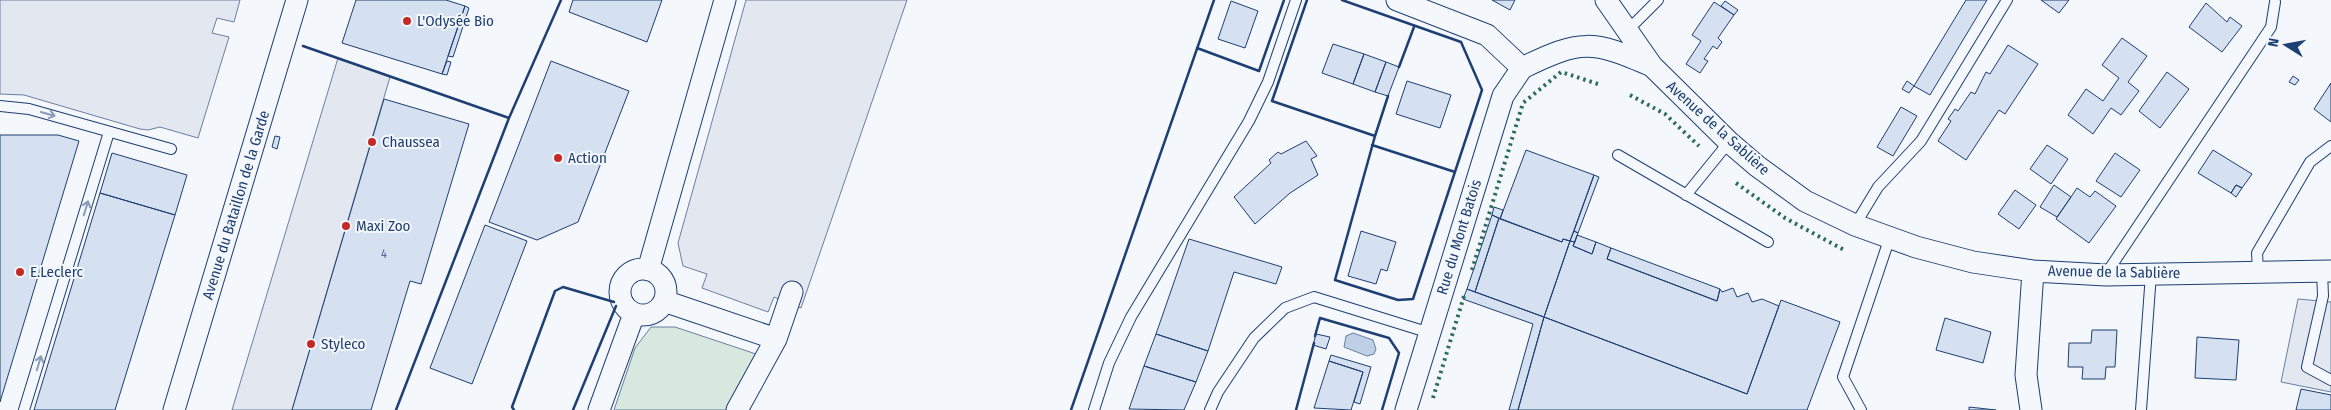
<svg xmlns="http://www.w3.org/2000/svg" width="2331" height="410" font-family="'Fira Sans Condensed',sans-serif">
  <rect width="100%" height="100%" fill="#f4f7fb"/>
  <path fill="#d7e8df" stroke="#687fa3" d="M 651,327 L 675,327 L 759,355 L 726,410 L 614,410 L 635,348 Z"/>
  <path fill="#e3e8f0" stroke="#687fa3" d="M 0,0 L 240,0 L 234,22 L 217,18 L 212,33 L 229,37 L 198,138 L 160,127 L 148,130 L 140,129 L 24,95 L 0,94 Z
    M 746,0 L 907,0 L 801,308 L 774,297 L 768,312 L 702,288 L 707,274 L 683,266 L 678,243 Z
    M 338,58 L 390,77 L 292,410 L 232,410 Z
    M 2298,299 L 2331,302 L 2331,392 L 2281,382 Z"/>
  <path fill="#bed0e5" stroke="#687fa3" d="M 1353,333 L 1373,340 L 1376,349 L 1374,354 L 1367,356 L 1344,347 L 1346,336 Z"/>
  <path fill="#d5e0f0" stroke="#1d3f73" d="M 356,0 L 446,0 L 465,6 L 442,74 L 342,43 Z
    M 573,0 L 662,0 L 647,42 L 569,12 Z
    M 1492,0 L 1515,0 L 1510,10 Z
    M 1966,0 L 1987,0 L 1930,95 L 1914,86 Z
    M 2041,0 L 2069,0 L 2059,13 Z
    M 1231,1 L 1258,11 L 1245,48 L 1218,39 Z
    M 1725,1 L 1738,10 L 1734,15 L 1721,6 Z
    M 1714,2 L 1734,15 L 1718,38 L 1722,42 L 1717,49 L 1713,46 L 1704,59 L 1708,61 L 1700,73 L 1686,64 L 1701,41 L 1692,35 Z
    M 2206,3 L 2227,22 L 2230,17 L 2242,26 L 2222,52 L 2189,27 Z
    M 465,6 L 469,8 L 453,57 L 448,56 Z
    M 2122,38 L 2147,56 L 2128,82 L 2139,91 L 2121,115 L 2111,108 L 2093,134 L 2068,115 L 2086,89 L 2103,101 L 2119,78 L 2102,65 Z
    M 1333,44 L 1364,54 L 1353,84 L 1322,73 Z
    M 2008,45 L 2038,64 L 2005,114 L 1999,110 L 1966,160 L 1938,141 L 1951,121 L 1948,119 L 1955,109 L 1958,111 L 1971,92 L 1975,94 L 1986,72 L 1990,74 Z
    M 1364,54 L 1386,62 L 1375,92 L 1353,84 Z
    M 447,61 L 451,62 L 447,75 L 442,74 Z
    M 551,61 L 629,91 L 578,222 L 537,240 L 489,222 Z
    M 1386,62 L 1399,67 L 1388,96 L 1375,92 Z
    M 2167,72 L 2189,89 L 2160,128 L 2139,111 Z
    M 2293,76 L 2299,80 L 2295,85 L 2289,82 Z
    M 1407,81 L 1451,95 L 1440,128 L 1396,114 Z
    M 1907,81 L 1914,86 L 1909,93 L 1902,89 Z
    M 2331,83 L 2331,122 L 2314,109 Z
    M 384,99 L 469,124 L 421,284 L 410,281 L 371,410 L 292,410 Z
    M 1901,107 L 1917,116 L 1893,156 L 1877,147 Z
    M 0,135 L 58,135 L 79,141 L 0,402 Z
    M 275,136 L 280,137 L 277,149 L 272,147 Z
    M 1306,141 L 1317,156 L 1311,159 L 1318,175 L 1290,193 L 1255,224 L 1234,197 L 1271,163 L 1269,160 L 1278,152 L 1281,154 Z
    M 2047,145 L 2068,159 L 2051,184 L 2030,169 Z
    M 1526,150 L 1594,175 L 1570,241 L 1563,239 L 1562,242 L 1500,219 Z
    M 2213,150 L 2252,174 L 2242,188 L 2236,185 L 2231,193 L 2198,173 Z
    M 112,153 L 187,175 L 175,215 L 100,193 Z
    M 2115,153 L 2140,170 L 2121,197 L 2096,181 Z
    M 1594,175 L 1599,177 L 1578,233 L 1574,231 Z
    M 2054,185 L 2071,197 L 2057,217 L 2040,207 Z
    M 2236,185 L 2242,188 L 2236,197 L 2231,193 Z
    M 2077,188 L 2090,197 L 2095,191 L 2116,206 L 2089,243 L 2056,219 Z
    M 2015,190 L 2036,205 L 2019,229 L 1998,214 Z
    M 100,193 L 175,215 L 115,410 L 34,410 Z
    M 1494,207 L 1503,210 L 1500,219 L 1492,215 Z
    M 1492,215 L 1499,218 L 1475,292 L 1467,289 Z
    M 1499,218 L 1562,242 L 1563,239 L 1570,241 L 1544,317 L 1475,292 Z
    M 485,225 L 527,241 L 472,384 L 430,368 Z
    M 1361,231 L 1396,242 L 1387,271 L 1381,269 L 1376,284 L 1348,276 Z
    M 1574,231 L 1578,233 L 1575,242 L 1570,241 Z
    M 1577,235 L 1596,242 L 1592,254 L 1573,246 Z
    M 1189,239 L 1282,267 L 1276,284 L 1234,272 L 1208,351 L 1156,334 Z
    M 1570,241 L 1575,242 L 1573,246 L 1592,254 L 1596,242 L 1611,248 L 1607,259 L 1717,301 L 1720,289 L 1722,292 L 1733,288 L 1737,297 L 1748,293 L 1752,302 L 1762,299 L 1779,306 L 1747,394 L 1544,317 Z
    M 1611,248 L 1720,289 L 1717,301 L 1607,259 Z
    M 1467,289 L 1544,317 L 1518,410 L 1509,410 L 1533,324 L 1463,299 Z
    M 1781,300 L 1840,322 L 1807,410 L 1518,410 L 1544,317 L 1747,394 Z
    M 1945,318 L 1991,332 L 1983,363 L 1936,350 Z
    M 2092,330 L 2117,330 L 2115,367 L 2106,367 L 2105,379 L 2082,379 L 2083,367 L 2068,367 L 2069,343 L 2091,343 Z
    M 1156,334 L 1208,351 L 1196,382 L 1144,366 Z
    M 1316,334 L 1330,337 L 1326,349 L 1313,345 Z
    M 2197,337 L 2239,340 L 2236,380 L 2195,378 Z
    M 1331,355 L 1371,367 L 1360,404 L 1354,402 L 1363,372 L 1329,361 Z
    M 1329,361 L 1363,372 L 1351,410 L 1314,408 Z
    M 1144,366 L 1196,382 L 1184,410 L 1129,409 Z
    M 2301,389 L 2331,395 L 2331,410 L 2296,410 Z
    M 1969,407 L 1996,410 L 1969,410 Z"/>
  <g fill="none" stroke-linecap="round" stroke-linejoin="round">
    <g stroke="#1d3f73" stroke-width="12">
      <path id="lane" d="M 1627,31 L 1658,0
        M 0,106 L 29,109 L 171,149
        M 1618,155 L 1768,242
        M 1686,195 L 1729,142
        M 1855,225 L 1878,187 L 1921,141 L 2007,0
        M 2258,271 L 2257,253 L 2310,162 L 2331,146
        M 2322,271 L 2323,296 L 2307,367 L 2331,380
        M 2106,274 L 2271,27 L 2275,2
        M 24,410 L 109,132
        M 1094,410 L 1109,363 L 1131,317 L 1249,121 L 1268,82 L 1296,0
        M 1210,410 L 1218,392 L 1254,338 L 1285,308 L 1314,297 L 1430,333
        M 1861,410 L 1843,377 L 1890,237
        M 2141,410 L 2151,274"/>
    </g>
    <g stroke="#1d3f73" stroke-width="23">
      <path id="street" d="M 1397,0 L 1487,35 L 1522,68 C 1581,39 1592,40 1652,66
        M 1606,0 L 1652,66 L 1729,142 L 1757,166 L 1805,201 L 1855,225 L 1916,247 L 1973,262 L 2033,271 L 2106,275 L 2331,271
        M620 292a23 23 0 1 1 46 0a23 23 0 1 1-46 0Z
        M 648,270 L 725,0
        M 664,301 L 776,339
        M 174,410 L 297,0
        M 599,410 L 634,314
        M 737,410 L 776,339 L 792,292
        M 1406,410 L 1503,96 L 1522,68
        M 2031,410 L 2026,375 L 2033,271"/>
    </g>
    <use href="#lane" stroke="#f4f7fb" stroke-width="10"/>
    <use href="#street" stroke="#f4f7fb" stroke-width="21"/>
    <path stroke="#2c6c60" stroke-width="4" stroke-dasharray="2.5 4" stroke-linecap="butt" d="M 1630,95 L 1665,114 L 1699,146
      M 1736,183 L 1785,218 L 1846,251
      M 1472,270 L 1523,103 L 1561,72 L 1598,84
      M 1433,398 L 1464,296"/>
    <path stroke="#1d3f73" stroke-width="2.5" d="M 1307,0 L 1272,101 L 1375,136 L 1335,280 L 1398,300 L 1413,299 L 1482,90 L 1461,42 L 1342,0
      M 303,46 L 509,118 L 561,0
      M 1197,48 L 1259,71 L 1284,0
      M 1399,67 L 1414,27
      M 1375,136 L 1388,96
      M 1372,145 L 1455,172
      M 1315,336 L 1320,318 L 1389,338 L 1399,353 L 1382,410
      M 396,410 L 509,118
      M 514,410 L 512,407 L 555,291 L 563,287 L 614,302
      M 573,410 L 616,306
      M 1071,410 L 1214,0
      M 1296,410 L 1314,343"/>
  </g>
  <defs><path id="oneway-shaft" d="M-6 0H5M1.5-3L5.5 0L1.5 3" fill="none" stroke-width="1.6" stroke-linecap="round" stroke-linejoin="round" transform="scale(1.25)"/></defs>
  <g stroke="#889bb7">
    <use href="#oneway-shaft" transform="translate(48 114) rotate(16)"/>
    <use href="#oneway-shaft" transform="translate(86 208) rotate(-73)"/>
    <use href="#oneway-shaft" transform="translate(39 363) rotate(-73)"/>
  </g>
  <g fill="#c62828" stroke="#f4f7fb" stroke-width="2">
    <circle cx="407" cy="21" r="5"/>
    <circle cx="372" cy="142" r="5"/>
    <circle cx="558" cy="158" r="5"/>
    <circle cx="346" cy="226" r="5"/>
    <circle cx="20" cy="272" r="5"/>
    <circle cx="311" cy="344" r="5"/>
  </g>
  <g text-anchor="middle" stroke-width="4" stroke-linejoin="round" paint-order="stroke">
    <g font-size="12" fill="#4b6792">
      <text x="384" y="258">4</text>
    </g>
    <g font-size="15" fill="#1d3f73" stroke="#f4f7fb" text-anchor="start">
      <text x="417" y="26">L'Odysée Bio</text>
      <text x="382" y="147">Chaussea</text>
      <text x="568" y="163">Action</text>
      <text x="356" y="231">Maxi Zoo</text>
      <text x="30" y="277">E.Leclerc</text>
      <text x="321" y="349">Styleco</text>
    </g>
    <g font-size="15" fill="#1d3f73" stroke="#f4f7fb">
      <text transform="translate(1718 128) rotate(42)" y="5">Avenue de la Sablière</text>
      <text transform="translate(236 205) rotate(-73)" y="5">Avenue du Bataillon de la Garde</text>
      <text transform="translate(1459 237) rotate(-73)" y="5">Rue du Mont Batois</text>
      <text transform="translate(2114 272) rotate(1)" y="5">Avenue de la Sablière</text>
    </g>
  </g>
  <g transform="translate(2286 45) rotate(281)" stroke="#f4f7fb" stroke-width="4" paint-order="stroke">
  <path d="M0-4L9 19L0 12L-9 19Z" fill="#1d3f73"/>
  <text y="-8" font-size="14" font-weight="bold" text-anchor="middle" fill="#1d3f73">N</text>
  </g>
</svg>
